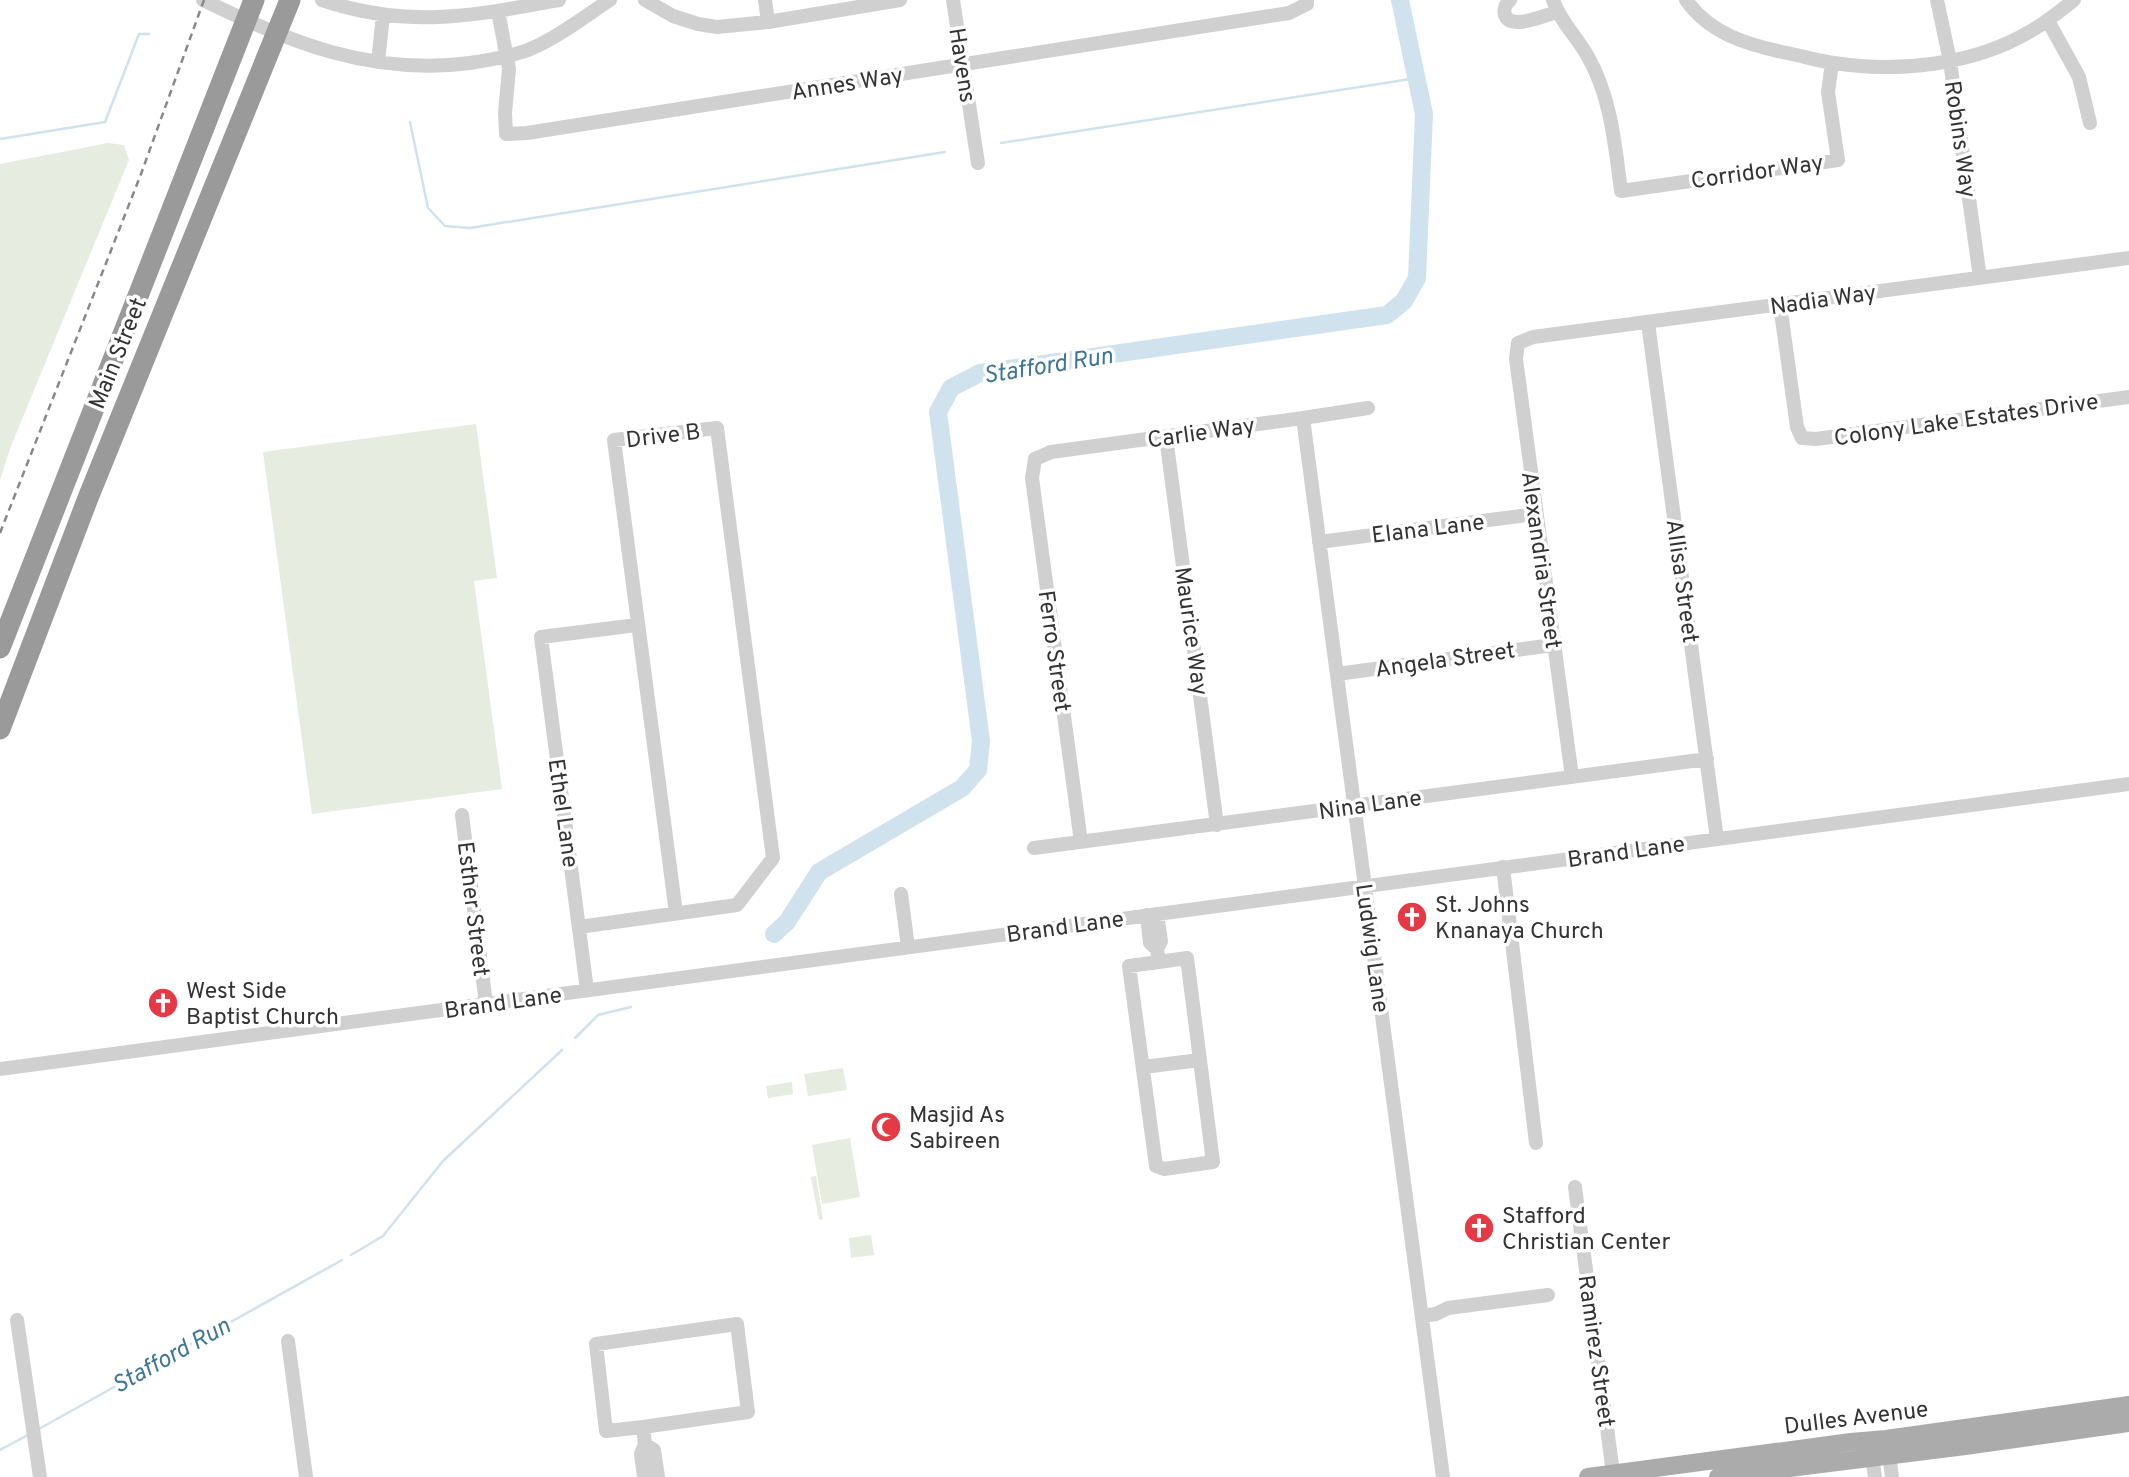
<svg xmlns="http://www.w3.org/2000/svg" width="2129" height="1477" font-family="Overpass,sans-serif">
  <rect width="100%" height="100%" fill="#fff"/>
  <path fill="#e6ecdf" d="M 108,143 L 124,145 L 129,160 L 11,446 L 0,480 L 0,164 Z
    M 476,424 L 497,578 L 474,581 L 502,789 L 312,814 L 263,452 Z
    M 843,1068 L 847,1090 L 808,1096 L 804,1074 Z
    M 792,1082 L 793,1094 L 768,1098 L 766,1086 Z
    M 850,1138 L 860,1197 L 822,1204 L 812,1145 Z
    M 816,1176 L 823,1219 L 819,1220 L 811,1177 Z
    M 871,1235 L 874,1255 L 851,1258 L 849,1238 Z"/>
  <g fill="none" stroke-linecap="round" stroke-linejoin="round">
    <path stroke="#cfe2ee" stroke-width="2.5" d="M 410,122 L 428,208 L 445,226 L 470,228 L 945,152
      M 0,139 L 105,122 L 139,34 L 149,34
      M 1001,143 L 1417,78
      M 575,1038 L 598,1015 L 631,1007
      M 351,1255 L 383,1236 L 443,1161 L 562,1050
      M 37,1430 L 342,1260
      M 0,1450 L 28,1435"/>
    <path stroke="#cfe2ee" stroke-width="18" d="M 774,934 L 787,922 L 819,872 L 962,788 L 978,770 L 981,741 L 938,412 L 951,388 L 980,373 L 1387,315 L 1404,301 L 1417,278 L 1424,114 L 1400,0"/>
    <path stroke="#d0d0d0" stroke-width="14" d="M 203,0 C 289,42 372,76 470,63 C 490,60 509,57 528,50 C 557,38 584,17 610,0
      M 322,0 C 408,29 473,16 559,0
      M 645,0 L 673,16 L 698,24 L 717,27 L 768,22 L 900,0
      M 765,0 L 768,22
      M 953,0 L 978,163
      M 1510,0 C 1506,4 1503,8 1505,15 C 1511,31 1545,15 1557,12
      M 1553,0 C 1560,21 1576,36 1587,55 C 1611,96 1615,145 1621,191 L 1838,160 L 1828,92 L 1832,63
      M 1686,0 C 1710,34 1748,45 1787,53 C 1803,56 1818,61 1834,63 C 1899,73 1974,65 2031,31 C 2047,22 2060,11 2074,0
      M 1937,0 L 1950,61 L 1980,278
      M 498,11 L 509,69 L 505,113 L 506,134 L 527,133 L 1289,13 L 1307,4 L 1307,0
      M 2048,21 L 2079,77 L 2090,123
      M 378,62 L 383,15
      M 1780,305 L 1797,427 L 1802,438 L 1816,439 L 2129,397
      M 1648,323 L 1717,839
      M 1303,418 L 1443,1477
      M 1166,437 L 1217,825
      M 1319,542 L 1536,514
      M 1337,674 L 1553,645
      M 1572,777 L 1516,359 L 1518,343 L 1533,337 L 2129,258
      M 462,815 L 486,1004
      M 1081,842 L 1032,478 L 1035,459 L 1051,452 L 1303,418 L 1368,408
      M 1034,848 L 1707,759
      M 1503,867 L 1536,1143
      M 901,894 L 908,947
      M 1147,915 L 1150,943 L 1157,949 L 1161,941 L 1157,914
      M 579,927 L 737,905 L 773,858 L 717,428 L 614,440 L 676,913
      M 1157,949 L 1159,962 L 1129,966 L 1156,1166 L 1164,1169 L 1213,1162 L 1187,958 L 1159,962
      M 587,990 L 541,637 L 637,625
      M 1143,1067 L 1200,1060
      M 0,1069 L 2129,784
      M 1575,1187 L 1613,1473
      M 1422,1316 L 1436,1314 L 1448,1308 L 1548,1295
      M 17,1320 L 40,1477
      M 288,1341 L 306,1477
      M 643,1427 L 748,1412 L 737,1324 L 596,1344 L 606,1431 L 643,1427 L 645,1444
      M 1888,1447 L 1892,1477
      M 1871,1449 L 1875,1477
      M 644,1477 L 641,1454 L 645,1444 L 654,1450 L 658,1477"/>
    <path stroke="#ababab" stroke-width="18" d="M 1588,1477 L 1851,1442 L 1886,1439 L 2129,1405
      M 1718,1477 L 1965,1446 L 2129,1423"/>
    <path stroke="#9a9a9a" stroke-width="21" d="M 0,648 L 254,0
      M 0,729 L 88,498 L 290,0"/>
    <path stroke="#888" stroke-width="2.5" stroke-dasharray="7 5" stroke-linecap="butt" d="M 0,533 L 141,174 L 204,0"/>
  </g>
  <defs>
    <g id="church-disc" transform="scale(1.575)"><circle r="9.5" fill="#e63946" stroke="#fff"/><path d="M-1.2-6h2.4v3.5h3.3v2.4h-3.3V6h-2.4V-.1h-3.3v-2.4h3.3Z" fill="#fff"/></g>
    <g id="mosque-disc" transform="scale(1.575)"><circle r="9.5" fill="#e63946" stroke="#fff"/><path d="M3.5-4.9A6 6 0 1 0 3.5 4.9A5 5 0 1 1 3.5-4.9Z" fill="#fff"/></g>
  </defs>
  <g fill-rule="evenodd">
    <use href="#church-disc" x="1412" y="917"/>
    <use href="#church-disc" x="163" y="1003"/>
    <use href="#mosque-disc" x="886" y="1127"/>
    <use href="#church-disc" x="1479" y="1228"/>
  </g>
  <g text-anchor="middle" stroke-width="7" stroke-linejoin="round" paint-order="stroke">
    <g font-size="23" fill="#333" stroke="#fff">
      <text transform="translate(963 65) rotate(81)" y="8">Havens</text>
      <text transform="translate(847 83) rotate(-9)" y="8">Annes Way</text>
      <text transform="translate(1961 139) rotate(82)" y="8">Robins Way</text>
      <text transform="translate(1757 171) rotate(-8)" y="8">Corridor Way</text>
      <text transform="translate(1823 299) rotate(-8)" y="8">Nadia Way</text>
      <text transform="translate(117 353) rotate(-68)" y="8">Main Street</text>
      <text transform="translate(1966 419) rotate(-8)" y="8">Colony Lake Estates Drive</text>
      <text transform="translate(1201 432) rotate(-8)" y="8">Carlie Way</text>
      <text transform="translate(663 435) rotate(-7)" y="8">Drive B</text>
      <text transform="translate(1428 528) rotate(-7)" y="8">Elana Lane</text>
      <text transform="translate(1542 560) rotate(82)" y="8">Alexandria Street</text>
      <text transform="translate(1683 581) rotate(82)" y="8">Allisa Street</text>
      <text transform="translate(1192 631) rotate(82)" y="8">Maurice Way</text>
      <text transform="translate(1055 651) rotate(82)" y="8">Ferro Street</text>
      <text transform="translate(1445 659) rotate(-8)" y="8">Angela Street</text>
      <text transform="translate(1370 804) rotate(-8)" y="8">Nina Lane</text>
      <text transform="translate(564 813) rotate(82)" y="8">Ethel Lane</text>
      <text transform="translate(1626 851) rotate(-8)" y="8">Brand Lane</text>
      <text transform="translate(474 909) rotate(83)" y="8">Esther Street</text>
      <text transform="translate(1065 926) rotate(-8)" y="8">Brand Lane</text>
      <text transform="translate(1373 948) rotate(82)" y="8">Ludwig Lane</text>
      <text transform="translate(503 1002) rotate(-8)" y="8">Brand Lane</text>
      <text transform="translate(1597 1351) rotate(82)" y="8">Ramirez Street</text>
      <text transform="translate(1856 1417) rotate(-7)" y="8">Dulles Avenue</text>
    </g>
    <g font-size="23" fill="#333" stroke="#fff" text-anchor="start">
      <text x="1435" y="912">St. Johns<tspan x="1435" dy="26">Knanaya Church</tspan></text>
      <text x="186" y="998">West Side<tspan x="186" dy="26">Baptist Church</tspan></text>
      <text x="909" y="1122">Masjid As<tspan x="909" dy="26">Sabireen</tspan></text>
      <text x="1502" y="1223">Stafford<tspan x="1502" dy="26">Christian Center</tspan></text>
    </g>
    <g font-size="24" font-style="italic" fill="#3f7597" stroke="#fff">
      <text transform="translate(1048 365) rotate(-9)" y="8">Stafford Run</text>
      <text transform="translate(171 1355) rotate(-29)" y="8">Stafford Run</text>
    </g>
  </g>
</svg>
